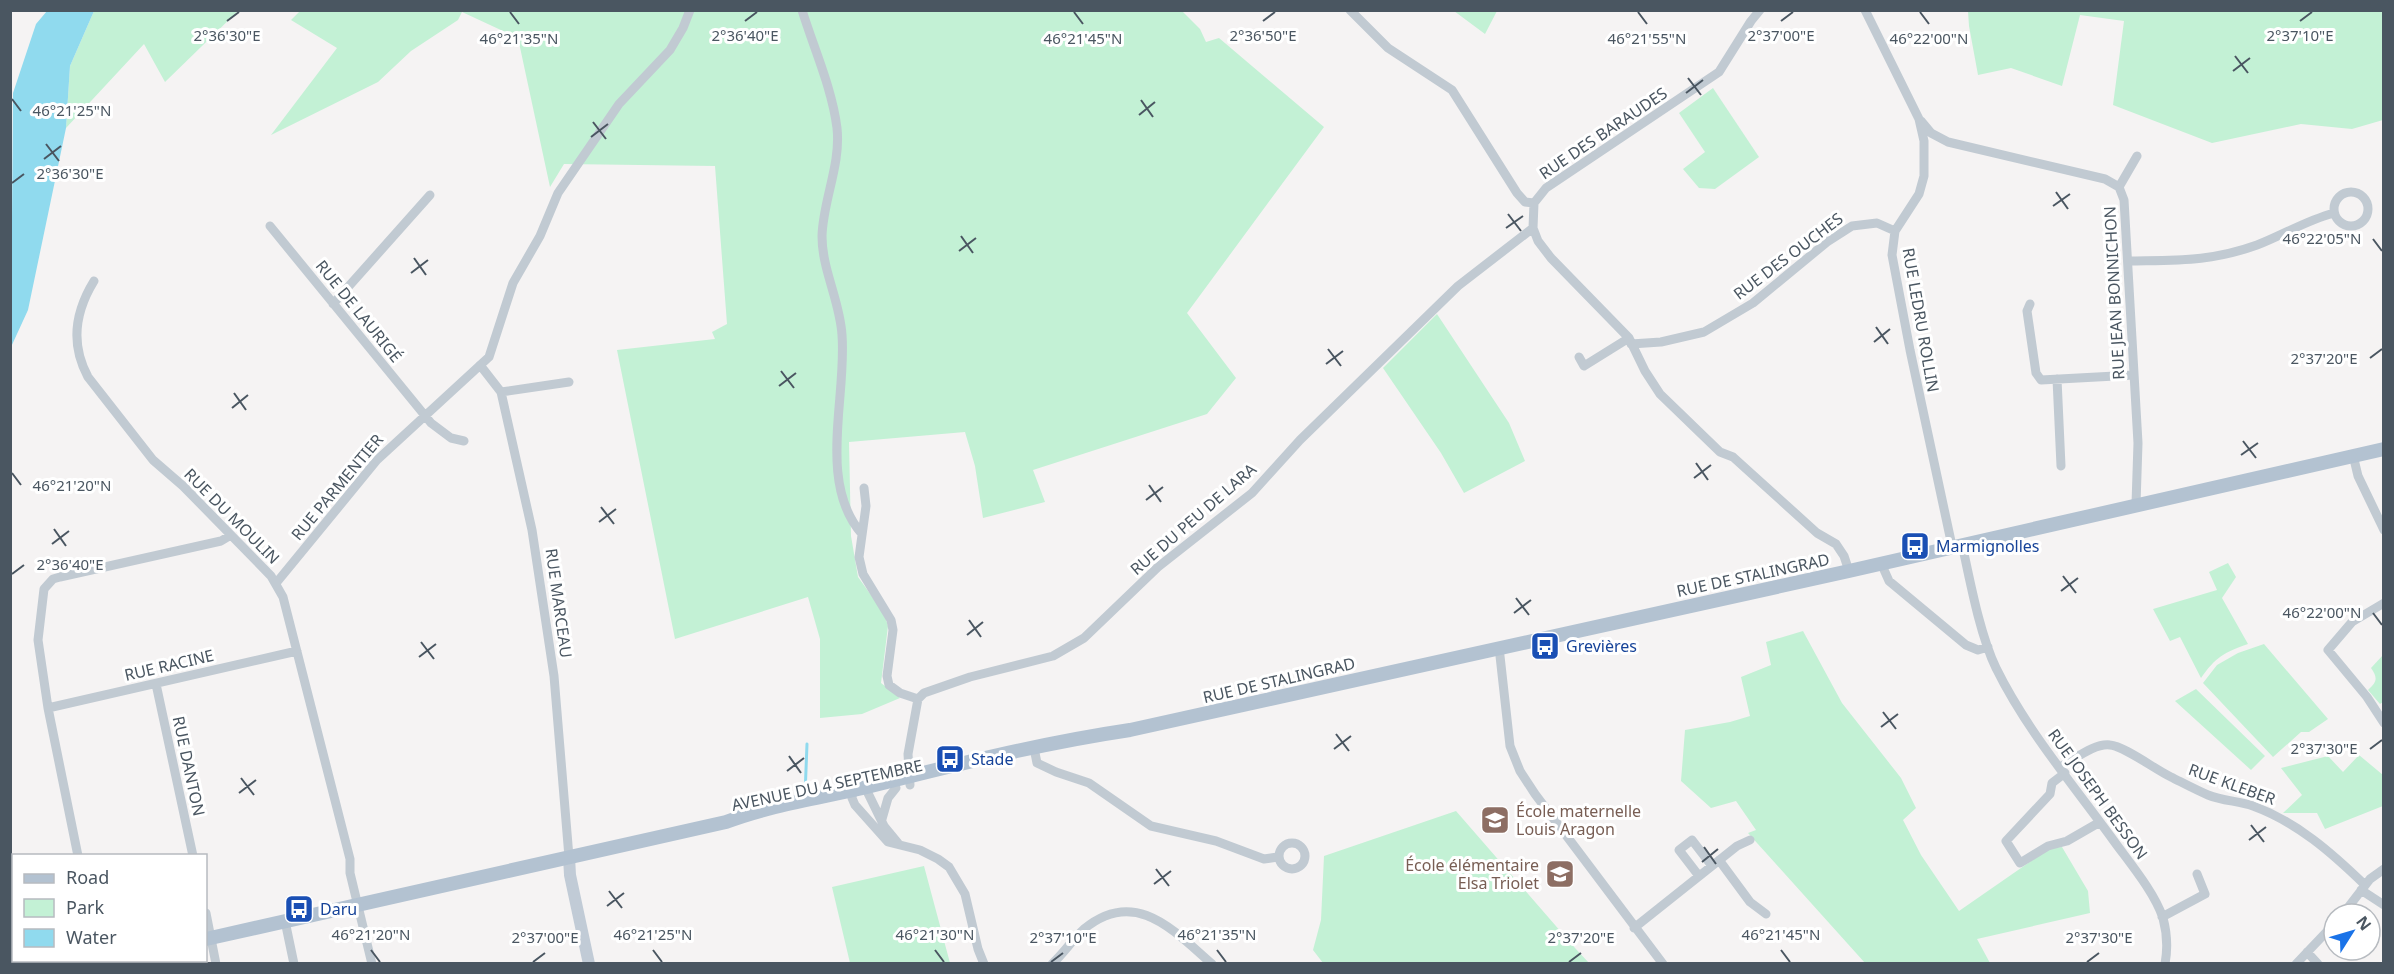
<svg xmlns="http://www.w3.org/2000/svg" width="2394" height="974" font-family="'Noto Sans',sans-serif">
  <rect width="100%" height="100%" fill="#f5f3f3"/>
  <path fill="#c3f1d5" d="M 301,10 L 1182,11 L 1200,29 L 1206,42 L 1219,38 L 1324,127 L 1187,313 L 1236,378 L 1207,414 L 1033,470 L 1045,502 L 983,518 L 975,466 L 965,432 L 849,442 L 851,536 L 858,577 L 884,613 L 888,626 L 881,683 L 900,698 L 862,714 L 820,718 L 820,639 L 808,597 L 675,639 L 617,350 L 715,339 L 712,332 L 727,324 L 715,166 L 564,164 L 550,187 L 518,38 L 462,12 L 458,20 L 411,51 L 378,82 L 271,135 L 337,48 L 291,20 Z
    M 94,11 L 238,11 L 165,82 L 144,44 L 66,128 L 70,66 Z
    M 1454,11 L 1497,11 L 1485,34 Z
    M 1968,11 L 2383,11 L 2383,120 L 2352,129 L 2301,124 L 2212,143 L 2113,105 L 2124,21 L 2080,15 L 2062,86 L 2011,68 L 1978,75 L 1969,26 Z
    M 1713,88 L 1759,157 L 1715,189 L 1699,188 L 1683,169 L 1705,152 L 1679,113 Z
    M 1437,314 L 1509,423 L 1525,461 L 1464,493 L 1441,453 L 1383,368 Z
    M 2228,563 L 2236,577 L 2222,598 L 2248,644 C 2224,652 2215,658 2201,678 L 2180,637 L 2170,641 L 2153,609 L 2217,590 L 2209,572 Z
    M 1803,631 L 1842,703 L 1901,778 L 1916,808 L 1903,820 L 1921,855 L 1959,911 L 2050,848 L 2062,847 L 2088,891 L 2090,913 L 1977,939 L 1990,963 L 1865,963 L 1748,833 L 1756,830 L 1736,801 L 1711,808 L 1681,781 L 1685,730 L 1730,722 L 1750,716 L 1741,677 L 1771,665 L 1766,642 Z
    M 2264,644 L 2328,719 L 2309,732 L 2301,732 L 2273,757 L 2203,683 L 2217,665 L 2238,653 Z
    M 2383,655 L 2383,702 L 2380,704 L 2368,690 C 2377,682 2378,678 2371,668 Z
    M 2196,689 L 2265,756 L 2251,770 L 2175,701 Z
    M 2359,755 L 2383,775 L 2383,806 L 2325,829 L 2317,813 L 2283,813 L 2302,795 L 2281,768 L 2328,756 L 2343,772 Z
    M 1456,811 L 1575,948 L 1589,963 L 1323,963 L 1313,950 L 1321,920 L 1324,856 Z
    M 924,866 L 950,963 L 850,963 L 832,887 Z"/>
  <path fill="#90daee" d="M 47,11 L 94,11 L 70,66 L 66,128 L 28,310 L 11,347 L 13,93 L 36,24 Z"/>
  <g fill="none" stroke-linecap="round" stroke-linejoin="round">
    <path stroke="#90daee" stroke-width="3" d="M 805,795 L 807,744"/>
    <path stroke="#c1cad2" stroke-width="9" d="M 802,10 C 814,49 832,88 837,128 C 841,165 823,200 822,236 C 822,270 840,301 842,335 C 847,397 817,483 862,534
      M 1350,10 L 1388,48 L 1452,90 L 1517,193 L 1525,202 L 1534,203 L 1533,228 L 1538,241 L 1551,258 L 1629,338 L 1645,371 L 1660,394 L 1720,452 L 1733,457 L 1817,533 L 1836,544 L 1844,556 L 1849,571
      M 1865,10 L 1919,119 L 1924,141 L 1924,176 L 1919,194 L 1895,231 L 1892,255 L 1910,350 L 1952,546
      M 1921,121 L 1931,133 L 1948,142 L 2105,179 L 2119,187 L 2124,200 L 2138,443 L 2136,504
      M 2119,187 L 2137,156
      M2334 209a17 17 0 1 1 34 0a17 17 0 1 1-34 0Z
      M 1534,203 L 1546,188 L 1719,72 L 1751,21 L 1760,10
      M 270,226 L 431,423 L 451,438 L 464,441
      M 2128,261 C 2176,260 2210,262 2257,245 C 2283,235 2307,220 2334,213
      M 94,281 C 75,312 70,344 88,377 L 153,460 L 183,486 L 271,576 L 283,597 L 350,859 L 350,873 L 372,964
      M 333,304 L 430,195
      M 2030,304 L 2027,311 L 2036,373 L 2041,380 L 2134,375
      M 1631,344 L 1661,342 L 1704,332 L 1753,303 L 1827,242 L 1852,226 L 1877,223 L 1895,231
      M 1579,357 L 1584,366 L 1629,338
      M 480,365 L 501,392 L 532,530 L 554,676 L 569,857
      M 2057,379 L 2061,466
      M 501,392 L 569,382
      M 2353,455 L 2358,476 L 2384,530
      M 864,488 L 866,506 L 859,557 L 863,574 L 891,620 L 893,630 L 887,676 L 889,685 L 900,693 L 918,699 L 908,754 L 910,785
      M 1962,544 C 1970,581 1980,635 1996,668 C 2026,729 2071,782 2111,837 C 2128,861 2154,891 2163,918 C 2167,933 2168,948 2165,964
      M 1881,563 L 1889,581 L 1966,645 L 1978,650 L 1988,647
      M 277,582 L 377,460 L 489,357 L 513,283 L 540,236 L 558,193 L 619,104 L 670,50 L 683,28 L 690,10
      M 2384,603 L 2352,622 L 2328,650 L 2367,697 L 2384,723
      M 1499,647 L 1510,746 L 1520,771 L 1535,794 L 1663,964
      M 156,684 L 193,856
      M 918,699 L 924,693 L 970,677 L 1053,656 L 1084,638 L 1158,567 L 1252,493 L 1300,440 L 1458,286 L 1533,228
      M 48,708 L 297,651
      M 1034,748 L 1037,763 L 1056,772 L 1089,783 L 1151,826 L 1216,841 L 1264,859 L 1278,857
      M 2060,767 C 2074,760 2094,743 2110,745 C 2124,746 2156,770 2171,777 C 2183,783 2196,790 2208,795 C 2223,801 2239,801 2253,806 C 2297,822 2332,853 2365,885
      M 2065,773 L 2052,783 L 2050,794 L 2006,841 L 2020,863 L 2048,846 L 2067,841 L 2100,822
      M 865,787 L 884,826 L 898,843
      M 853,790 L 852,798 L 855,805 L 888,842 L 920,850 L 938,859 L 949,867 L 965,894 L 978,949 L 984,964
      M 882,819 L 888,798 L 896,788
      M1279 856a13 13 0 1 1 26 0a13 13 0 1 1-26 0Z
      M 78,856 L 48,708 L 38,640 L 44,589 L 53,579 L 60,577 L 221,541 L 231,535
      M 1719,860 L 1750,902 L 1766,914
      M 1699,876 L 1679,850 L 1692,840 L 1712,866
      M 2361,890 L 2384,905
      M 206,913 L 216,964
      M 2343,914 L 2370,879 L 2384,869
      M 2162,917 L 2205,894 L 2197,874
      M 285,921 L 294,964
      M 1634,928 L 1737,846 L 1750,840
      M 2307,952 L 2318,964
      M 1052,964 C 1064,953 1072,940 1084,929 C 1135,887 1173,930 1212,964
      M 2296,964 L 2334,924"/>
    <path stroke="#c1cbd6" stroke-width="12" d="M 569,857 L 570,875 L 589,964"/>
    <path stroke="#b3c2d1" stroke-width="14" d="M 206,939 L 726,822 C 771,805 820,798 867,787 C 954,765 1042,743 1130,730 L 1849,571 L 2384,449
      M 93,964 L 106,960"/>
  </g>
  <path fill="none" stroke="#4a5661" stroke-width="2" d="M 510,12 L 519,24M 1074,12 L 1083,24M 1638,12 L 1647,24M 1920,12 L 1929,24M 227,21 L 239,12M 745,21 L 757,12M 1263,21 L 1275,12M 1781,21 L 1793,12M 2300,21 L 2312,12M 2235,56 L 2248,73M 2233,71 L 2250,58M 1688,78 L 1701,95M 1686,93 L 1703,80M 12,99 L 21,111M 1141,100 L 1153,117M 1139,115 L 1155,102M 593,122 L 606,139M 591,137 L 608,124M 46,144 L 59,161M 44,159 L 61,146M 12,183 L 24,174M 2056,192 L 2068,209M 2053,206 L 2070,194M 1508,214 L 1521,231M 1506,228 L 1523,216M 961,236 L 973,253M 2373,239 L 2382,251M 959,251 L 976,238M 414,258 L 426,275M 411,273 L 428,260M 1876,327 L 1888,344M 1874,342 L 1890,329M 1328,349 L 1341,366M 2370,358 L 2382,349M 1326,364 L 1343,351M 781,371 L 794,388M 779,386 L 796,373M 234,393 L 246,410M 232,408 L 248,395M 2243,441 L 2256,458M 2241,455 L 2258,443M 1696,463 L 1708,480M 12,473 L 21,485M 1694,478 L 1711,465M 1149,485 L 1161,502M 1146,500 L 1163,487M 601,507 L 614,524M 599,522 L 616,509M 54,529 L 66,546M 52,544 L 69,531M 12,574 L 24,565M 2063,576 L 2076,593M 2061,591 L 2078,578M 1516,598 L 1529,615M 1514,613 L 1531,600M 2373,613 L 2382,625M 969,620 L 981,637M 967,635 L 983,622M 421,642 L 434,659M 419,657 L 436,644M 1883,712 L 1896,729M 1881,727 L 1898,714M 1336,734 L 1349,751M 1334,749 L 1351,736M 2370,749 L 2382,740M 789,756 L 801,773M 787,771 L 804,758M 241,778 L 254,795M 239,793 L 256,780M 2251,825 L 2264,842M 2249,840 L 2266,827M 1704,847 L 1716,864M 1702,862 L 1718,849M 1156,869 L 1169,886M 1154,884 L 1171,871M 609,891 L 622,908M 607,906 L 624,893M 371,950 L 380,962M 653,950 L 662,962M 935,950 L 944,962M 1217,950 L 1226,962M 1781,950 L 1790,962M 533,962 L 545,953M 1051,962 L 1063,953M 1569,962 L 1581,953M 2087,962 L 2099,953"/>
  <defs>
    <g id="bus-square" transform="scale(1.5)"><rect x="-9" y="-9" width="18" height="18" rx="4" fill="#1a4fb4" stroke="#fff"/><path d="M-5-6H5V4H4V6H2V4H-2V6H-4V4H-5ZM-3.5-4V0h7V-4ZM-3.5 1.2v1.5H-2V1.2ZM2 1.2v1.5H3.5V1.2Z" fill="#fff"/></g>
    <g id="school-square" transform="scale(1.5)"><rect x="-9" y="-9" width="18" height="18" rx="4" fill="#8d6e63" stroke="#fff"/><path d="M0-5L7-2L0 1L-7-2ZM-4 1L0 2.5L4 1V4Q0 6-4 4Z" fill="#fff"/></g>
  </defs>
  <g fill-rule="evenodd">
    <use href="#bus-square" x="1915" y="546"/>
    <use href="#bus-square" x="1545" y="646"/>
    <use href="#bus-square" x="950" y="759"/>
    <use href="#school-square" x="1495" y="820"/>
    <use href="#school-square" x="1560" y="874"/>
    <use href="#bus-square" x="299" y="909"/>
  </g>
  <g text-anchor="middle" stroke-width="6" stroke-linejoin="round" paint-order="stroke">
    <g font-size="16" fill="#4a5661" stroke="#fff">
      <text transform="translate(1603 133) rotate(-34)" y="6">RUE DES BARAUDES</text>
      <text transform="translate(1788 256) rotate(-37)" y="6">RUE DES OUCHES</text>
      <text transform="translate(2114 293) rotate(-93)" y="6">RUE JEAN BONNICHON</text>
      <text transform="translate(359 311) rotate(51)" y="6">RUE DE LAURIGÉ</text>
      <text transform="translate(1921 320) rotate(80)" y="6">RUE LEDRU ROLLIN</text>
      <text transform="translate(337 487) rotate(-50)" y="6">RUE PARMENTIER</text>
      <text transform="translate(232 516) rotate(45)" y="6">RUE DU MOULIN</text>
      <text transform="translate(1193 519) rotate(-41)" y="6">RUE DU PEU DE LARA</text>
      <text transform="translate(1753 575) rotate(-12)" y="6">RUE DE STALINGRAD</text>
      <text transform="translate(559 603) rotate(82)" y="6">RUE MARCEAU</text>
      <text transform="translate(169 665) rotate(-13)" y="6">RUE RACINE</text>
      <text transform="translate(1279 680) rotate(-13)" y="6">RUE DE STALINGRAD</text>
      <text transform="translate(189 766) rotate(78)" y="6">RUE DANTON</text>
      <text transform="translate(2232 784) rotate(20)" y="6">RUE KLEBER</text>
      <text transform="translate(827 785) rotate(-12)" y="6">AVENUE DU 4 SEPTEMBRE</text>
      <text transform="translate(2098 794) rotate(54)" y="6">RUE JOSEPH BESSON</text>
    </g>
    <g font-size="16" fill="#164399" stroke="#fff" text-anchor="start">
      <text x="1936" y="552">Marmignolles</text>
      <text x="1566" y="652">Grevières</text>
      <text x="971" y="765">Stade</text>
      <text x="320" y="915">Daru</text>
    </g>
    <g font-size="16" fill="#785e54" stroke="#fff" text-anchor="start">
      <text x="1516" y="817">École maternelle<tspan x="1516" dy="18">Louis Aragon</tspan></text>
      <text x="1539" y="871" text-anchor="end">École élémentaire<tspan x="1539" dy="18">Elsa Triolet</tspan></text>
    </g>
  </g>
  <g font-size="15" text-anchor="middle" fill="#4a5661" stroke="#fff" stroke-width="6" stroke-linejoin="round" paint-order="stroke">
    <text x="227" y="41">2°36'30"E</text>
    <text x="745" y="41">2°36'40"E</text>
    <text x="1263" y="41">2°36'50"E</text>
    <text x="1781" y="41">2°37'00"E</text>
    <text x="2300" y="41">2°37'10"E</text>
    <text x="519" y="44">46°21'35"N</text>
    <text x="1083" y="44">46°21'45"N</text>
    <text x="1647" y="44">46°21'55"N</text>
    <text x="1929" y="44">46°22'00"N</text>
    <text x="72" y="116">46°21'25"N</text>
    <text x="70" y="179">2°36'30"E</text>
    <text x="2322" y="244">46°22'05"N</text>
    <text x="2324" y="364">2°37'20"E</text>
    <text x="72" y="491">46°21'20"N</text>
    <text x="70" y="570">2°36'40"E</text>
    <text x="2322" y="618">46°22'00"N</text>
    <text x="2324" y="754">2°37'30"E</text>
    <text x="371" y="940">46°21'20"N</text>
    <text x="653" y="940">46°21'25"N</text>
    <text x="935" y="940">46°21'30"N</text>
    <text x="1217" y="940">46°21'35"N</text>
    <text x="1781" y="940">46°21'45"N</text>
    <text x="545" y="943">2°37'00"E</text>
    <text x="1063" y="943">2°37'10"E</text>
    <text x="1581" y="943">2°37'20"E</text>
    <text x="2099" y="943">2°37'30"E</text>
  </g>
  <rect width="2394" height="974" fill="none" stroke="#4a5661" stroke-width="24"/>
  <rect x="12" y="854" width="195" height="108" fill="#ffffff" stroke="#b7bbc0" stroke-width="1.5"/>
  <rect x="24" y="874" width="30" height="9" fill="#b3c2d1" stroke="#b7bbc0" stroke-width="1.5"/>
  <text x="66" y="884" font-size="18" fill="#4a5661">Road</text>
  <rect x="24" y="899" width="30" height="18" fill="#c3f1d5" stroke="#b7bbc0" stroke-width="1.5"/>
  <text x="66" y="914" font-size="18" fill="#4a5661">Park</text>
  <rect x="24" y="929" width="30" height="18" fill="#90daee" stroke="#b7bbc0" stroke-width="1.5"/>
  <text x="66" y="944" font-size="18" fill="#4a5661">Water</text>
  <g transform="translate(2352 932) rotate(53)"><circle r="28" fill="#ffffff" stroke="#b7bbc0" stroke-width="1.5"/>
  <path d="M0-4.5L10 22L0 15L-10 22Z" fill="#1a73e8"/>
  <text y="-9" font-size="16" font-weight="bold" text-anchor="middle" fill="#4a5661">N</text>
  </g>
</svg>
